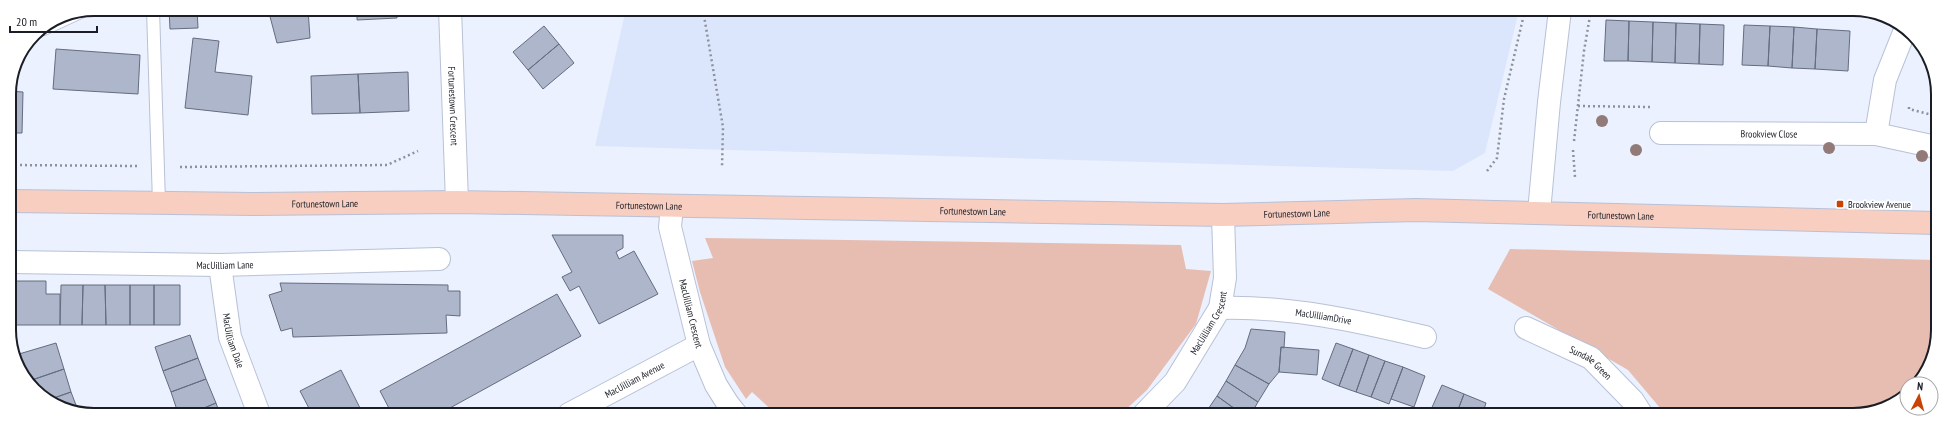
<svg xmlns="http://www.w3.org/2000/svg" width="1947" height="424" font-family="'PT Sans Narrow',sans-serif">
  <rect width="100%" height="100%" fill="#ebf1fe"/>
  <path fill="#dbe6fd" d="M 626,9 L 1519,10 L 1485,153 L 1453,171 L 595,146 Z"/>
  <path fill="#e6bdb0" d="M 705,238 L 1181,245 L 1186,269 L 1211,271 L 1196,324 L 1147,390 L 1121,414 L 776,414 L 752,392 L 746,399 L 725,367 L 700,292 L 692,261 L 713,258 Z
    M 1510,249 L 1936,260 L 1936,346 L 1914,384 L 1907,384 L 1907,395 L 1858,415 L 1666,415 L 1628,370 L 1488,289 Z"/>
  <path fill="#adb6cb" stroke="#646c7f" d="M 169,9 L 197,9 L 198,28 L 170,29 Z
    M 268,9 L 308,9 L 310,38 L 277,43 Z
    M 357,9 L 397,9 L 397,18 L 357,20 Z
    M 1606,20 L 1629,21 L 1628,61 L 1604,61 Z
    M 1629,21 L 1653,22 L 1652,62 L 1628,61 Z
    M 1653,22 L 1676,23 L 1675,63 L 1652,62 Z
    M 1676,23 L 1700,24 L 1699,64 L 1675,63 Z
    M 1700,24 L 1724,25 L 1723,65 L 1699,64 Z
    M 1744,25 L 1770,26 L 1768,66 L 1742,65 Z
    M 544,26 L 559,44 L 528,70 L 513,52 Z
    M 1770,26 L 1794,27 L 1792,68 L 1768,66 Z
    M 1794,27 L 1817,29 L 1815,69 L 1792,68 Z
    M 1817,29 L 1850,31 L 1848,71 L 1815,69 Z
    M 193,38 L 219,41 L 215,72 L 252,76 L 248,115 L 185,108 Z
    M 559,44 L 574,63 L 543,89 L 528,70 Z
    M 56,49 L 140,55 L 138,94 L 53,89 Z
    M 408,72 L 409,111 L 360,113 L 358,74 Z
    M 358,74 L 360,113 L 312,114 L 311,76 Z
    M 9,91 L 23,92 L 22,133 L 9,133 Z
    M 552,235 L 623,235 L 623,248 L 616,252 L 619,259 L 634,251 L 658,294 L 599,324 L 579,286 L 570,291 L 562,277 L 572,272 Z
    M 13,281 L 46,281 L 46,294 L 60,294 L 60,325 L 13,325 Z
    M 280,283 L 448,285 L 448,291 L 460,291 L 460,316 L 446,315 L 447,333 L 293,337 L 292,328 L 281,331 L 269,295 L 282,291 Z
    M 61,285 L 83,285 L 82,325 L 60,325 Z
    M 83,285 L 105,285 L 106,325 L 82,325 Z
    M 105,285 L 130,285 L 130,325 L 106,325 Z
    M 130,285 L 154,285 L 154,325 L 130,325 Z
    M 154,285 L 180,285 L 180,325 L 154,325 Z
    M 557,294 L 581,336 L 439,414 L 392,414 L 380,391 Z
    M 1251,329 L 1285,332 L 1284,348 L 1281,347 L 1279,372 L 1269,384 L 1235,365 L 1245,348 Z
    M 190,335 L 198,358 L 163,371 L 155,347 Z
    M 56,343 L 64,369 L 29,381 L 19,354 Z
    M 1336,343 L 1353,349 L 1339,386 L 1322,379 Z
    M 1281,347 L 1319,350 L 1317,375 L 1279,372 Z
    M 1353,349 L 1369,355 L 1356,392 L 1339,386 Z
    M 1369,355 L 1385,361 L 1371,397 L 1356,392 Z
    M 198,358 L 206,379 L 171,392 L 163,371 Z
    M 1385,361 L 1403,367 L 1389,404 L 1371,397 Z
    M 1235,365 L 1269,384 L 1258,402 L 1226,381 Z
    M 1403,367 L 1425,376 L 1414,407 L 1391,399 Z
    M 64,369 L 71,392 L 51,399 L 34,390 L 29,381 Z
    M 341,370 L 363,414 L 312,414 L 300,391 Z
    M 206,379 L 216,403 L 192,413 L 178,413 L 171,392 Z
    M 1226,381 L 1258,402 L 1251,414 L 1242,414 L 1217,396 Z
    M 1442,385 L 1464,394 L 1456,415 L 1429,414 Z
    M 71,392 L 79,413 L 51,399 Z
    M 1464,394 L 1486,403 L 1482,415 L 1456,415 Z
    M 1217,396 L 1242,414 L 1209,414 L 1206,412 Z
    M 216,403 L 220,414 L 192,413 Z"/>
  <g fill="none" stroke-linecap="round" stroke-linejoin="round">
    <g stroke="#b8c1d6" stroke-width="14">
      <path id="lane" d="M 153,9 L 159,203
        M 44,29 L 83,11"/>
    </g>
    <g stroke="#b8c1d6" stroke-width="24">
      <g id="street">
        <path id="s1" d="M 450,9 L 457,202"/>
        <path id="s2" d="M 1661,133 L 1876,134 L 1936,147"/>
        <path d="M 1876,134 L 1885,80 L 1905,30"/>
        <path id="s3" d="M 672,206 L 670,227 L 699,345 L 716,385 L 728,404 L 736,414"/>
        <path d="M 1539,212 L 1549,102 L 1560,10"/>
        <path id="s4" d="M 10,262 L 220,265 L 439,259"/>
        <path id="s5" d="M 220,265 L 230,337 L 259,414"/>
        <path id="s6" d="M 1220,308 C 1290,306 1358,321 1425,337"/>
        <path id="s7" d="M 1526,328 L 1591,358 L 1633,401 L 1642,415"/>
        <path id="s8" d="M 569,414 L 699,345"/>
        <path id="s9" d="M 1144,414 L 1175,382 L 1220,308 L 1225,278 L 1223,215"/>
      </g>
    </g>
    <g stroke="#b8c1d6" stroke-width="24">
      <g id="secondary">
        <path id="s10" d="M 10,201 L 253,204 L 457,202 L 1223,215 L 1416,210 L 1936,223"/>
      </g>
    </g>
    <path stroke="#8c919c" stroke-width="2.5" stroke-dasharray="2 3" stroke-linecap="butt" d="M 703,10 L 723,127 L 722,167
      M 1578,106 L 1651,107
      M 1909,107 L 1909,109 L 1936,116
      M 1574,141 L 1584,51 L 1591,10
      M 1573,150 L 1575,177
      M 10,165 L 137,166
      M 180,167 L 387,165 L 418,151
      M 1487,171 L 1497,158 L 1504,99 L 1525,10"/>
    <use href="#lane" stroke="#fff" stroke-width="12"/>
    <use href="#street" stroke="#fff" stroke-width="22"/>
    <use href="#secondary" stroke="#f7cec0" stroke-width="22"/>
  </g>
  <g fill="#917a77">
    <circle cx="1602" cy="121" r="6"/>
    <circle cx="1829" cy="148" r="6"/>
    <circle cx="1636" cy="150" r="6"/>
    <circle cx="1922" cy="156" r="6"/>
  </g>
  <rect fill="#c94304" stroke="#fff" stroke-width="1.5" x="1836" y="200" width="8" height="8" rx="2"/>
  <g text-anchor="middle" stroke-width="3.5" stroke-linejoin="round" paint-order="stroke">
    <g font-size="10" fill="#1a1d25" stroke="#fff">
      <text dy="4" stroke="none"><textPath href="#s1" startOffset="97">Fortunestown Crescent</textPath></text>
      <text dy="4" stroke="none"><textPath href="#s2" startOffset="108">Brookview Close</textPath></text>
      <text dy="4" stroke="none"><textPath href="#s10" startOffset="315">Fortunestown Lane</textPath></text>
      <text dy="4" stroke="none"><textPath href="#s10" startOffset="639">Fortunestown Lane</textPath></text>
      <text dy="4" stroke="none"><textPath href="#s10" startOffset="963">Fortunestown Lane</textPath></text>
      <text dy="4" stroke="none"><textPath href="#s10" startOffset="1287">Fortunestown Lane</textPath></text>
      <text dy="4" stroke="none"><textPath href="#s10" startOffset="1611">Fortunestown Lane</textPath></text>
      <text dy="4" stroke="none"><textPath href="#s4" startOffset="215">MacUilliam Lane</textPath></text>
      <text dy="4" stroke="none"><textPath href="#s3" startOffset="110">MacUilliam Crescent</textPath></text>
      <text dy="4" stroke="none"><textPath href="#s6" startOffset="104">MacUilliamDrive</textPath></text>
      <text dy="4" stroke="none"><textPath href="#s9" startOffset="113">MacUilliam Crescent</textPath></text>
      <text dy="4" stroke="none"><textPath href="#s5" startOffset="77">MacUilliam Dale</textPath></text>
      <text dy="4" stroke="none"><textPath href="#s7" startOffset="74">Sundale Green</textPath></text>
      <text dy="4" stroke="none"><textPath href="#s8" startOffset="74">MacUilliam Avenue</textPath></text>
    </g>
    <g font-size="10" fill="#1a1d25" stroke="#fff" text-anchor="start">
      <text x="1848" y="208">Brookview Avenue</text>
    </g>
  </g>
  <path d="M0 0H1947V424H0ZM94 16H1853A78 78 0 0 1 1931 94V330A78 78 0 0 1 1853 408H94A78 78 0 0 1 16 330V94A78 78 0 0 1 94 16Z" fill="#fff" fill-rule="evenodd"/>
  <path fill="none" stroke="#1a1d25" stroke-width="2" d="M94 16H1853A78 78 0 0 1 1931 94V330A78 78 0 0 1 1853 408H94A78 78 0 0 1 16 330V94A78 78 0 0 1 94 16Z"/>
  <g transform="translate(1919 396) rotate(6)"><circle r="19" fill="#ffffff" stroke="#a3a5a8"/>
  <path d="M0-3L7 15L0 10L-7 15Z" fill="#c94304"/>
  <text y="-6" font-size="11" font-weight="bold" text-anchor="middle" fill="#1a1d25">N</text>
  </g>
  <path d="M10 26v6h87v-6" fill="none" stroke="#1a1d25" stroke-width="2"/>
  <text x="16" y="26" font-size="12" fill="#1a1d25" stroke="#ffffff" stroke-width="3" paint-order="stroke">20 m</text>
</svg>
